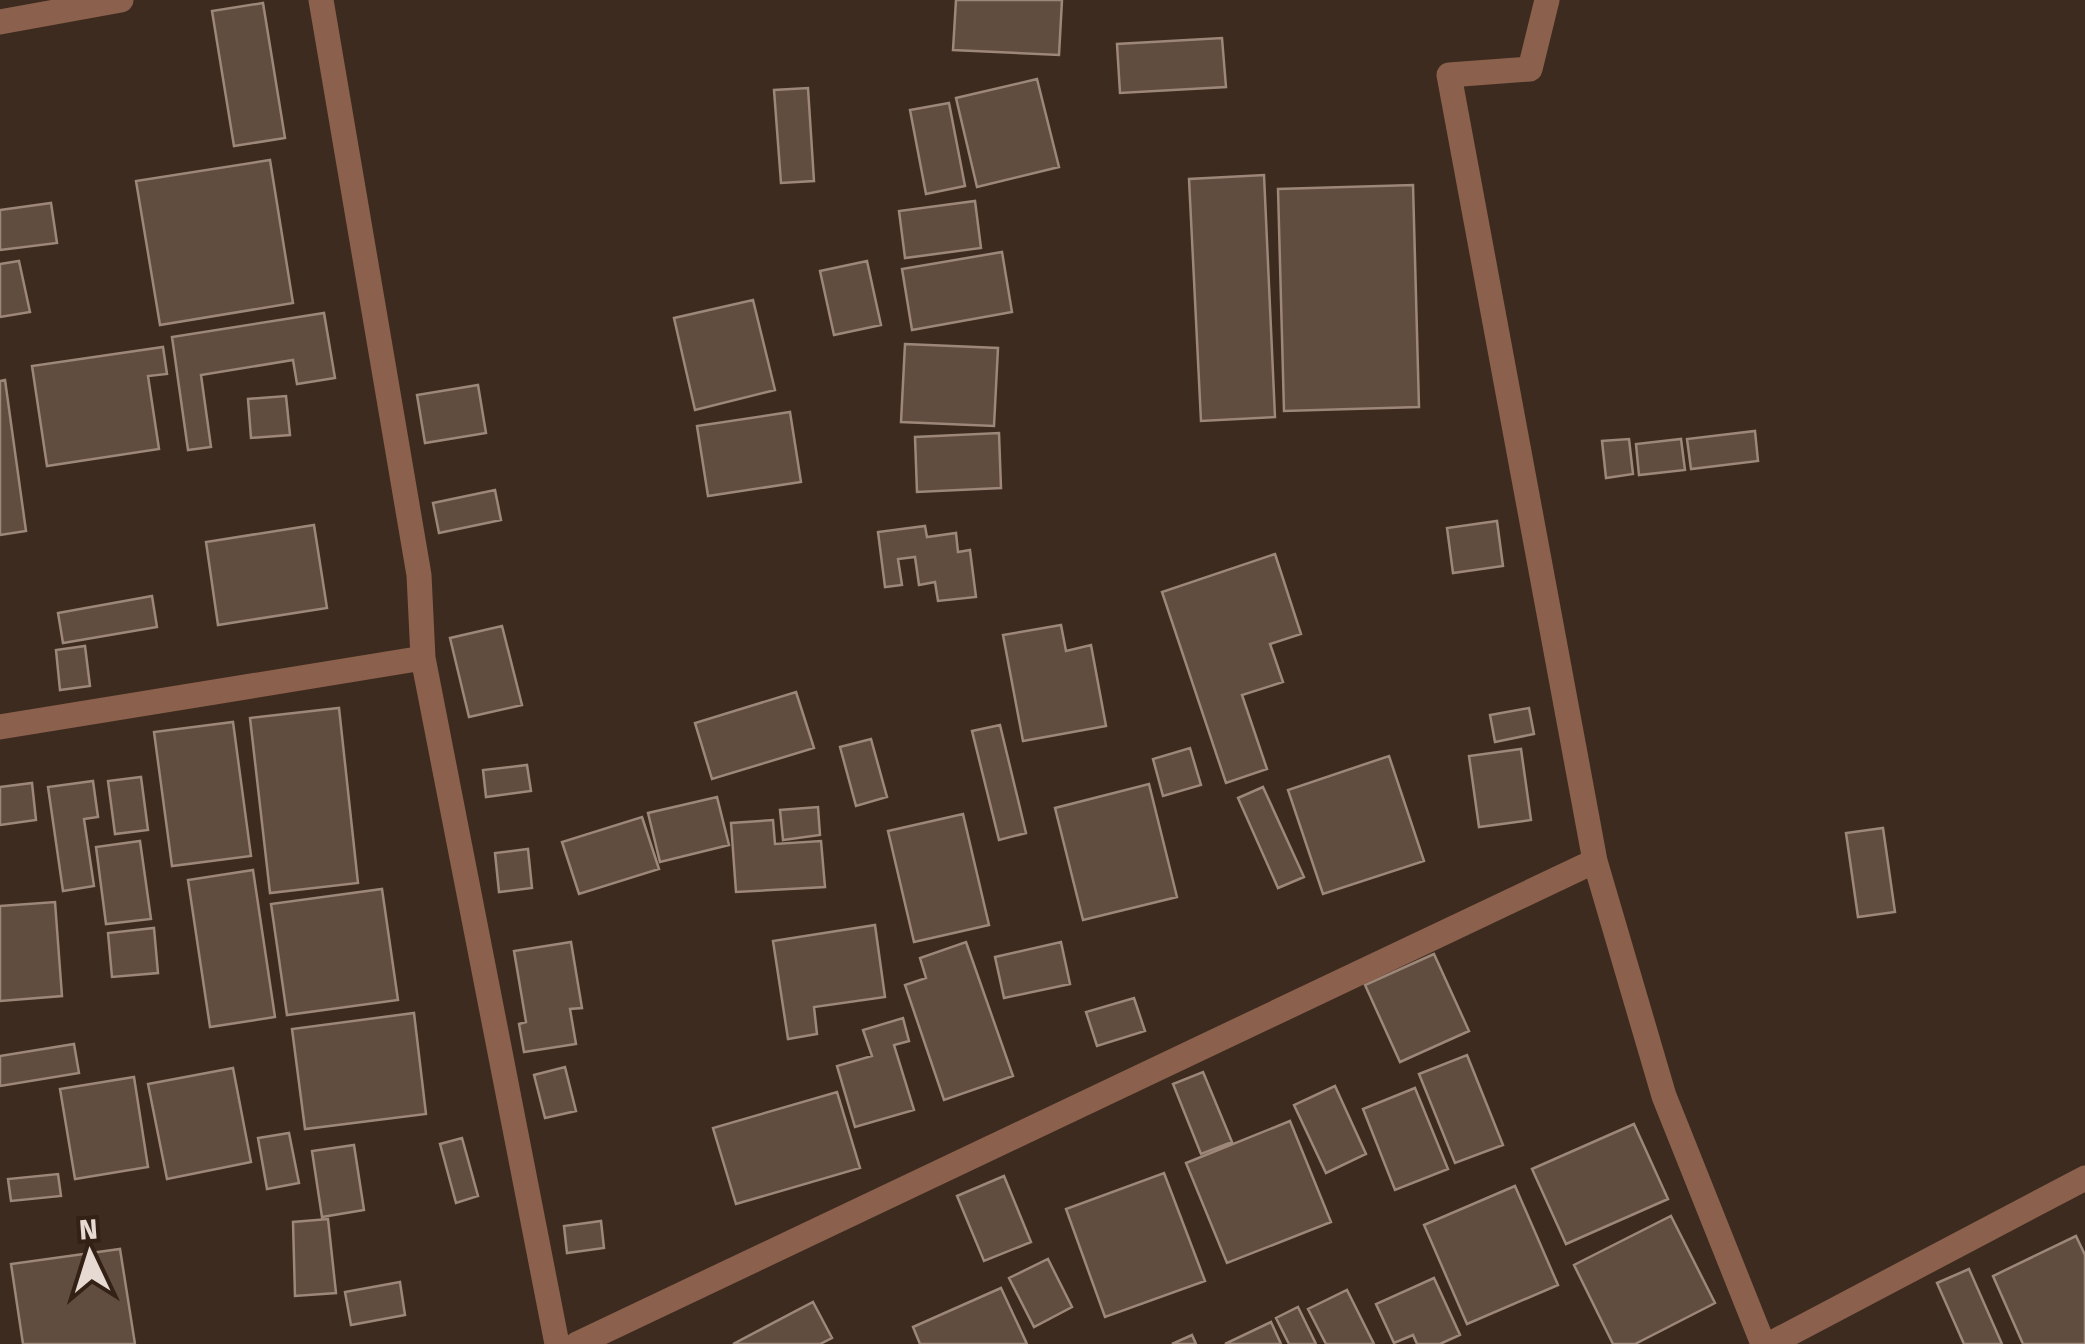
<svg xmlns="http://www.w3.org/2000/svg" width="2085" height="1344" font-family="'Fira Sans',sans-serif">
  <rect width="100%" height="100%" fill="#3d2b1f"/>
  <path fill="#614c40" stroke="#9d8779" stroke-width="2.5" d="M 956,0 L 1062,0 L 1059,55 L 953,50 Z
    M 263,3 L 285,138 L 234,146 L 212,11 Z
    M 1222,38 L 1226,87 L 1120,93 L 1117,44 Z
    M 1037,79 L 1059,167 L 977,187 L 956,98 Z
    M 808,88 L 814,181 L 781,183 L 774,90 Z
    M 949,103 L 965,186 L 926,194 L 910,110 Z
    M 270,160 L 293,303 L 160,325 L 136,181 Z
    M 1264,175 L 1275,417 L 1201,421 L 1189,179 Z
    M 1413,185 L 1419,407 L 1284,411 L 1278,189 Z
    M 975,201 L 981,248 L 905,258 L 899,211 Z
    M 51,203 L 57,243 L 0,250 L 0,210 Z
    M 1002,252 L 1012,312 L 912,330 L 902,269 Z
    M 19,261 L 30,312 L 0,317 L 0,264 Z
    M 867,261 L 881,325 L 834,335 L 820,271 Z
    M 753,300 L 775,390 L 695,410 L 674,318 Z
    M 324,313 L 335,378 L 297,384 L 293,360 L 201,375 L 211,447 L 188,450 L 172,337 Z
    M 905,344 L 998,348 L 994,426 L 901,422 Z
    M 163,347 L 167,374 L 148,376 L 159,449 L 47,466 L 32,366 Z
    M 5,380 L 26,531 L 0,535 L 0,381 Z
    M 478,385 L 486,433 L 425,443 L 417,395 Z
    M 286,396 L 290,435 L 251,438 L 248,399 Z
    M 790,412 L 801,482 L 708,496 L 697,426 Z
    M 1755,431 L 1758,461 L 1691,469 L 1687,439 Z
    M 999,433 L 1001,488 L 917,492 L 915,437 Z
    M 1629,439 L 1633,474 L 1606,478 L 1602,441 Z
    M 1681,439 L 1685,470 L 1639,475 L 1636,444 Z
    M 495,490 L 501,520 L 439,533 L 433,503 Z
    M 1497,521 L 1503,566 L 1453,573 L 1447,528 Z
    M 314,525 L 327,608 L 218,625 L 206,542 Z
    M 925,526 L 927,537 L 956,533 L 958,552 L 970,550 L 976,597 L 938,601 L 935,582 L 919,585 L 915,557 L 898,559 L 902,585 L 885,587 L 878,532 Z
    M 1275,554 L 1301,634 L 1270,644 L 1283,682 L 1242,695 L 1267,769 L 1226,783 L 1162,592 Z
    M 152,596 L 157,627 L 63,643 L 58,613 Z
    M 1061,625 L 1066,651 L 1091,645 L 1106,726 L 1023,741 L 1003,635 Z
    M 502,626 L 522,705 L 469,717 L 450,638 Z
    M 85,646 L 90,686 L 60,690 L 56,650 Z
    M 796,692 L 814,748 L 712,779 L 695,723 Z
    M 339,708 L 358,883 L 270,893 L 250,718 Z
    M 1529,708 L 1534,734 L 1495,742 L 1490,715 Z
    M 233,722 L 251,856 L 172,866 L 154,732 Z
    M 1000,725 L 1026,833 L 999,840 L 972,731 Z
    M 871,739 L 887,797 L 856,806 L 840,747 Z
    M 1190,748 L 1201,785 L 1163,796 L 1153,759 Z
    M 1521,749 L 1531,820 L 1479,827 L 1469,756 Z
    M 1389,756 L 1424,861 L 1323,894 L 1288,790 Z
    M 527,765 L 531,791 L 486,797 L 483,770 Z
    M 141,777 L 148,830 L 115,834 L 108,781 Z
    M 93,781 L 98,817 L 84,819 L 94,886 L 63,891 L 48,787 Z
    M 32,783 L 36,820 L 0,825 L 0,787 Z
    M 1149,784 L 1177,897 L 1083,920 L 1055,808 Z
    M 1263,787 L 1304,877 L 1278,888 L 1238,798 Z
    M 717,797 L 729,845 L 660,862 L 648,813 Z
    M 818,807 L 820,835 L 783,840 L 780,810 Z
    M 963,814 L 989,925 L 914,942 L 888,831 Z
    M 642,817 L 659,869 L 579,894 L 562,842 Z
    M 773,820 L 775,844 L 821,841 L 825,887 L 736,892 L 731,823 Z
    M 1883,828 L 1895,912 L 1858,917 L 1846,833 Z
    M 140,841 L 151,919 L 106,924 L 96,847 Z
    M 528,849 L 532,888 L 499,892 L 495,853 Z
    M 253,870 L 275,1017 L 210,1027 L 188,880 Z
    M 382,889 L 398,1000 L 287,1015 L 271,904 Z
    M 55,902 L 62,996 L 0,1001 L 0,906 Z
    M 875,925 L 885,997 L 814,1007 L 817,1034 L 788,1039 L 773,941 Z
    M 154,928 L 158,973 L 112,977 L 108,933 Z
    M 571,942 L 582,1008 L 570,1009 L 576,1044 L 524,1052 L 519,1024 L 526,1022 L 514,951 Z
    M 966,942 L 1013,1076 L 944,1100 L 905,985 L 926,978 L 920,958 Z
    M 1061,942 L 1070,984 L 1004,998 L 995,957 Z
    M 1434,954 L 1469,1031 L 1400,1062 L 1365,985 Z
    M 1134,998 L 1145,1031 L 1097,1046 L 1086,1012 Z
    M 414,1013 L 426,1114 L 305,1129 L 292,1029 Z
    M 903,1018 L 909,1041 L 894,1045 L 914,1110 L 855,1127 L 837,1066 L 872,1056 L 863,1030 Z
    M 74,1044 L 79,1073 L 0,1086 L 0,1056 Z
    M 1467,1055 L 1503,1145 L 1455,1163 L 1419,1074 Z
    M 565,1067 L 576,1111 L 545,1118 L 534,1075 Z
    M 233,1068 L 251,1162 L 167,1179 L 148,1084 Z
    M 1203,1072 L 1232,1142 L 1201,1154 L 1173,1084 Z
    M 134,1077 L 148,1167 L 75,1179 L 60,1089 Z
    M 1335,1086 L 1366,1154 L 1326,1173 L 1294,1105 Z
    M 1415,1088 L 1448,1169 L 1395,1190 L 1363,1109 Z
    M 837,1092 L 860,1168 L 736,1204 L 713,1128 Z
    M 1290,1121 L 1331,1222 L 1227,1263 L 1186,1163 Z
    M 1634,1124 L 1668,1199 L 1566,1244 L 1532,1169 Z
    M 289,1133 L 299,1183 L 267,1189 L 258,1138 Z
    M 462,1138 L 478,1196 L 456,1203 L 440,1144 Z
    M 354,1145 L 364,1210 L 322,1217 L 312,1151 Z
    M 1164,1173 L 1205,1281 L 1105,1317 L 1066,1209 Z
    M 58,1174 L 61,1196 L 11,1201 L 8,1179 Z
    M 1004,1176 L 1031,1242 L 984,1261 L 957,1196 Z
    M 1515,1186 L 1558,1285 L 1467,1324 L 1424,1225 Z
    M 1671,1216 L 1715,1303 L 1635,1344 L 1613,1344 L 1574,1265 Z
    M 328,1219 L 336,1293 L 295,1296 L 293,1222 Z
    M 601,1221 L 604,1248 L 567,1253 L 564,1226 Z
    M 2076,1236 L 2085,1255 L 2085,1344 L 2023,1344 L 1993,1276 Z
    M 120,1249 L 135,1344 L 23,1344 L 11,1264 Z
    M 1048,1259 L 1072,1307 L 1034,1327 L 1009,1278 Z
    M 1969,1269 L 2002,1344 L 1964,1344 L 1937,1283 Z
    M 1434,1278 L 1460,1335 L 1440,1344 L 1417,1344 L 1413,1335 L 1394,1343 L 1376,1304 Z
    M 400,1282 L 405,1315 L 351,1325 L 345,1292 Z
    M 1001,1288 L 1027,1344 L 920,1344 L 913,1327 Z
    M 1347,1290 L 1374,1344 L 1326,1344 L 1308,1309 Z
    M 813,1302 L 832,1338 L 820,1344 L 733,1344 Z
    M 1298,1307 L 1316,1344 L 1289,1344 L 1276,1318 Z
    M 1271,1322 L 1281,1344 L 1225,1344 Z
    M 1192,1335 L 1196,1344 L 1172,1344 Z"/>
  <g fill="none" stroke-linecap="round" stroke-linejoin="round">
    <path stroke="#8b604c" stroke-width="25" d="M 321,0 L 419,575 L 423,658 L 557,1344
      M 1547,0 L 1530,69 L 1449,75 L 1595,861 L 1664,1096 L 1763,1344
      M 0,22 L 121,0
      M 0,727 L 423,658
      M 577,1344 L 1595,861
      M 1770,1344 L 2085,1178"/>
  </g>
  <g transform="translate(90 1254) rotate(356)" stroke="#332116" stroke-width="8" paint-order="stroke">
  <path d="M0-8L18 38L0 25L-18 38Z" fill="#e6dad2"/>
  <text y="-15" font-size="28" font-weight="bold" text-anchor="middle" fill="#e6dad2">N</text>
  </g>
</svg>
